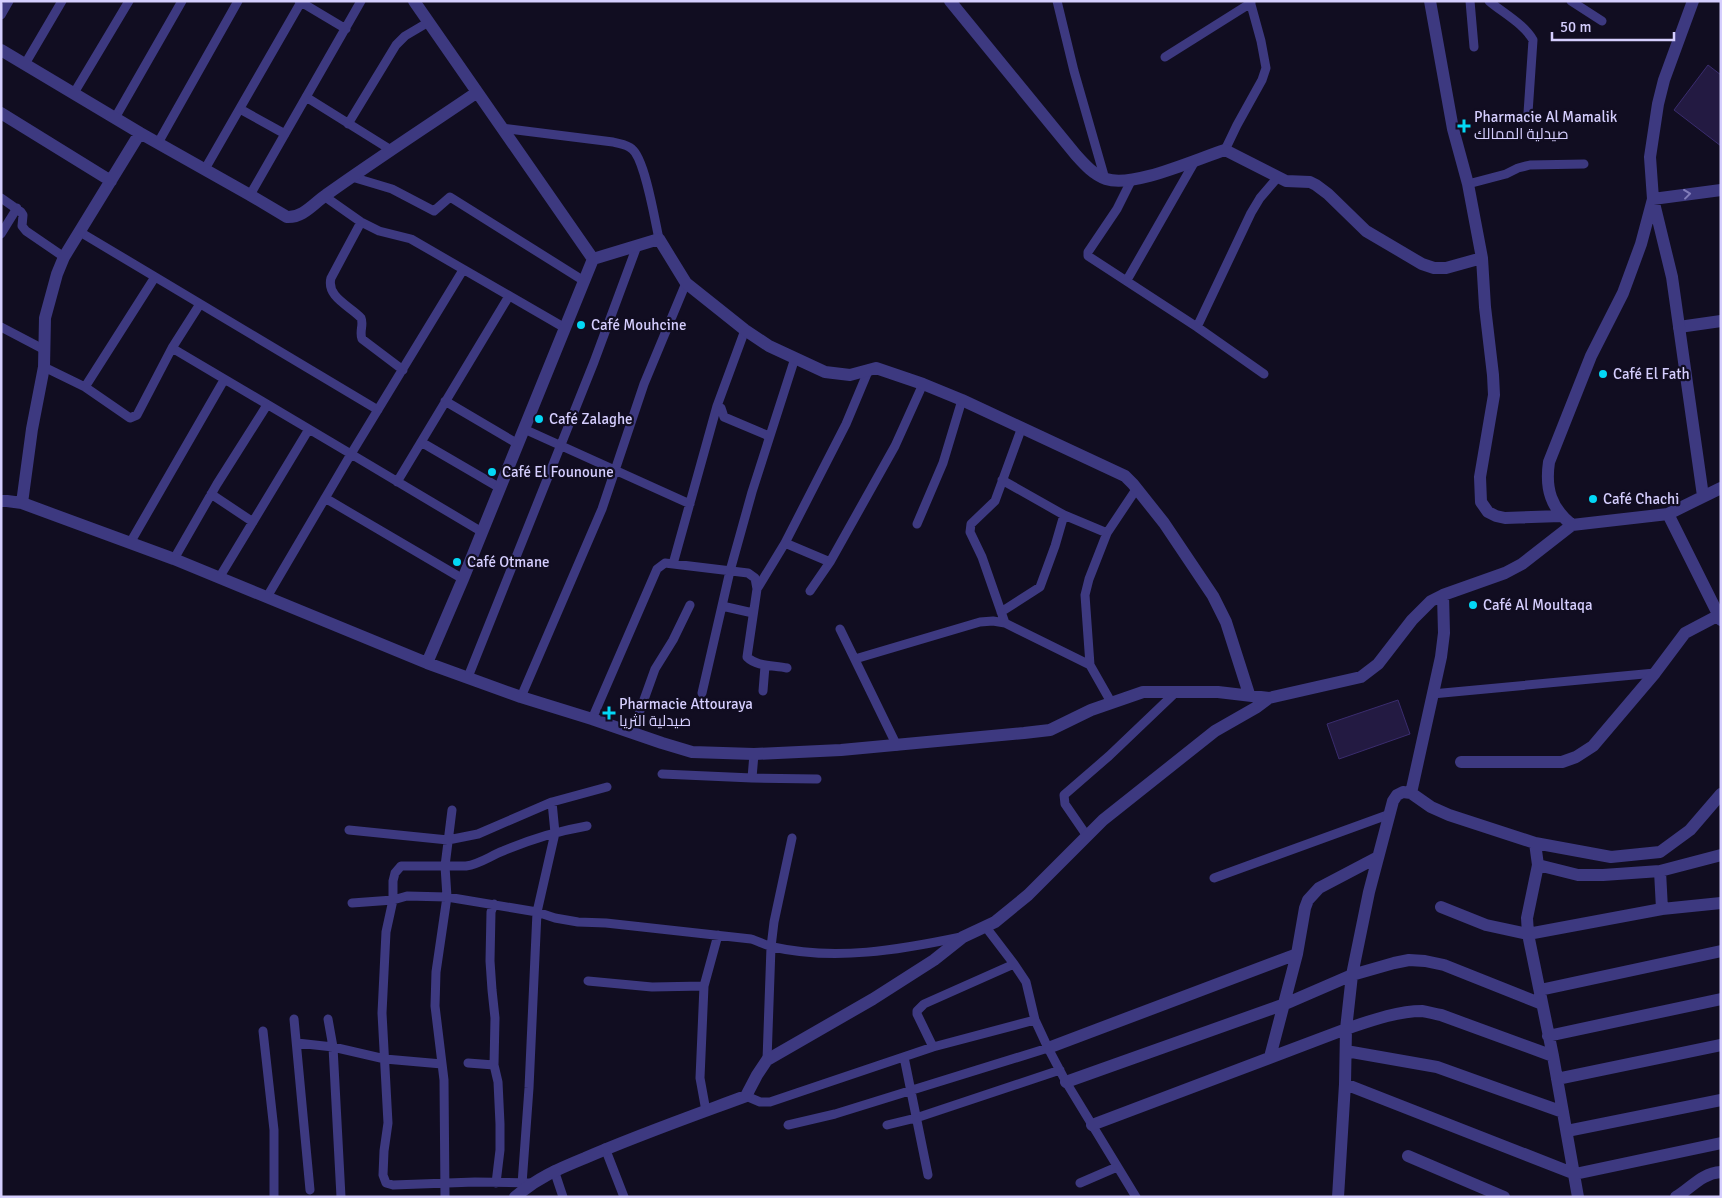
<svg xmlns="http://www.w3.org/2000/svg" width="1722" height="1198" font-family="Signika,Cairo,sans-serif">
  <rect width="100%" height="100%" fill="#110d21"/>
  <path fill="#231a42" stroke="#3a2c6e" d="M 1708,65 L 1721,75 L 1721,146 L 1674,110 Z
    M 1398,700 L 1410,734 L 1339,759 L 1327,724 Z"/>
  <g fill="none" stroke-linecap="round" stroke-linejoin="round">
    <path stroke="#3d3980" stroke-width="9" d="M 299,1 L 346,29
      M 1057,1 L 1074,71 L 1105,179
      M 1470,1 L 1474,47
      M 1489,1 C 1503,13 1524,24 1533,40 L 1528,113
      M 1571,1 L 1602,21
      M 1,15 L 9,1
      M 1165,57 L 1251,3
      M 25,64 L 62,1
      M 74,93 L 129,1
      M 306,97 L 391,150
      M 240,109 L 285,134
      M 115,118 L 182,1
      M 348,124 L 396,45 L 405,36 L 427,23
      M 501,128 L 613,142 C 620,144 627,144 632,149 C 645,159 655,221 659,239
      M 158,143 L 238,1
      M 1225,150 L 1237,125 L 1262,80 L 1266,68 L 1261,41 L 1250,1
      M 205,169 L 301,2
      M 352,177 L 392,189 L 434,211 L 450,197 L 584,281
      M 1131,181 L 1117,209 L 1088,252 L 1088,256 L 1197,327 L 1264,374
      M 1468,184 L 1506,174 L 1518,168 L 1530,165 L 1584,164
      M 250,195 L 361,1
      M 324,196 L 361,222 L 379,231 L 411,239 L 565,328
      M 1,198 L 21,212 L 23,215 L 22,226 L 26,231 L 64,257
      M 361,222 L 331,278 C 326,297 350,306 361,318 C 364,325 359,331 362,339 L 403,370
      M 80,232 L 378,410
      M 1,234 L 17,208
      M 463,270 L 351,454 L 482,532
      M 1127,280 L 1195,161
      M 1,327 L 43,349
      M 1197,327 L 1251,213 L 1260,198 L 1278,177
      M 172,348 L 351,454 L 267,597
      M 44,367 L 85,387 L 130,418 L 137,415 L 172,348 L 200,304
      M 869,369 L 846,424 L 785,543 L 830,562 L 895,446 L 923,384
      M 85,387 L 155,277
      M 445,401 L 518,444
      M 717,406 L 721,408 L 724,417 L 769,436
      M 524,429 L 690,504
      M 421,442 L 500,488
      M 1002,480 L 1064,515 L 1107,533
      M 397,482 L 509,296
      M 211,494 L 253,522
      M 325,498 L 463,579
      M 917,524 L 943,463 L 962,400
      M 130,543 L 224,380
      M 174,559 L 217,484 L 267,405
      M 673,564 L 717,406 L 745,330
      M 219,578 L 309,429
      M 757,589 L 785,543
      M 810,591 L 830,562
      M 722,606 L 753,613
      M 1001,612 L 1040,587 L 1055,546 L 1064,515
      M 1005,623 L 982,557 L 970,532 L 971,524 L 995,501 L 1022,427
      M 840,629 L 897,746
      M 855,659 L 980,622 L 993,621 L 1005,623 L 1090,665 L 1111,702
      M 1090,665 L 1085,595 L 1089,579 L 1107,533 L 1137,488
      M 468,677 L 594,362 L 637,246
      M 763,691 L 765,666
      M 702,693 L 730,571 L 752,492 L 795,358
      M 1432,694 L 1655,673
      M 521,697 L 602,509 L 644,384 L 686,283
      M 592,719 L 657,569 L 665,563 L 748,573 L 755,578 L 757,589 L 747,657 C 757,667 774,665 787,668
      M 632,733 L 655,669 L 673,640 L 690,605
      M 662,774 L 752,778 L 817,779
      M 752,778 L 754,754
      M 349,830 L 448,840 L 478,834 L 552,802 L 607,787
      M 1087,836 L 1065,804 L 1064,795 L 1109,756 L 1175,693
      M 1214,878 L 1390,814
      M 352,903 L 393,900 L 407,896 L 447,897 L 537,912 L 555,918 L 578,922 L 606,923 L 751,939 C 758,941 765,945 773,947 C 835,961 899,950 961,937
      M 494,904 L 491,912 L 490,961 L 492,990 L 495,1018 L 494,1065 L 498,1082 L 500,1124 L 500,1150 L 496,1183
      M 985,926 L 1014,964 L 1026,982 L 1035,1020 L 1048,1048 L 1066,1082 L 1136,1197
      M 588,981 L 652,987 L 704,986
      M 294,1019 L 310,1190
      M 328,1019 L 333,1047 L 341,1197
      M 263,1031 L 274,1130 L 274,1197
      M 297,1043 L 333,1047 L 385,1059 L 442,1064
      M 933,1047 L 917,1014 L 917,1011 L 924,1004 L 1014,964
      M 904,1057 L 928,1175
      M 767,1060 L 771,947 L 774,922 L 792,838
      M 468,1063 L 494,1065
      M 746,1096 L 760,1102 L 770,1102 L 933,1047 L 1035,1020
      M 706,1111 L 700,1078 L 704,986 L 718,935
      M 788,1125 L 835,1114 L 1048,1048
      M 887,1125 L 916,1118 L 1060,1070
      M 605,1148 L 624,1197
      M 554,1170 L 563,1197
      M 532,1183 L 475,1182 L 393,1185 L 386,1183 L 383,1175 L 384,1151 L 388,1123 L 382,1013 L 386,932 L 393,900 L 393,881 L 395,873 L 401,866 L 466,866 C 480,864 490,856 503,851 C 529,840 558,831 587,826
      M 1080,1183 L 1117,1167
      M 522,1184 L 529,1088 L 537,912 L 555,833 L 552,802
      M 445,1197 L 444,1080 L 435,1006 L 436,972 L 447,897 L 445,866 L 452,810"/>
    <path stroke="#3d3980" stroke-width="12" d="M 1679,327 L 1721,321"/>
    <path stroke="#3d3980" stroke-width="12" d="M 414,1 L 593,259 L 463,579 L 427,663
      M 950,1 L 1076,155 C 1085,165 1094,175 1106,179 C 1134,188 1196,159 1225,150 L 1286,181 L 1310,182 L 1316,185 L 1328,194 L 1366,231 L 1422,264 L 1434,268 L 1446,268 L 1482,258
      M 1430,1 L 1453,129 L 1468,184 L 1482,258 L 1485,307 L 1493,375 L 1494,395 L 1480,477 L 1481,502 L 1488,512 L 1496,516 L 1505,518 L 1561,516
      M 1,50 L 140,133 L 250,195 L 287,217 C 303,218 314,203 326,195 C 375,160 426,127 476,93
      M 1,113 L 111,181
      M 140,133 L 64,257 L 57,274 L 45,318 L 44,367 L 32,429 L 22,503 L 174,559 L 427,663 L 521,697 L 592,719 L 662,743 L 692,752 L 754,754 L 841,750 L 1024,733 L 1050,730 L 1091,710 L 1143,692 L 1218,692 L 1269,698 L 1361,677 L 1378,664 L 1412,620 L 1431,601 L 1443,595
      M 593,259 L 659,239 L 686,283 L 745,330 L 769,346 L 825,372 L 850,375 L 876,368 L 923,384 L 962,400 L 1125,476 L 1133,484 L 1164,523 L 1213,596 L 1226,622 L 1249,694
      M 1703,496 L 1672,277 L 1653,199 L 1721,190
      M 1,501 L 7,501 L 22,503
      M 1668,514 L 1721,620
      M 1572,525 C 1551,508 1545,489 1549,462 L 1591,356 L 1623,293 L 1641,244 L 1653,199 L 1650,157 L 1658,104 L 1664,80 L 1693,1
      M 1461,762 L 1562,762 L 1576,757 L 1593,746 L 1655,673 L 1685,633 L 1721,614
      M 1411,793 L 1441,657 L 1444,633 L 1443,595 L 1505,573 L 1522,564 L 1572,525 L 1668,514 L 1721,488
      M 1535,843 L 1538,865 L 1527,918 L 1528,934 L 1553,1056 L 1578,1197
      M 1538,865 L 1578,875 L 1603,875 L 1660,871 L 1721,855
      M 1660,871 L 1662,909
      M 1441,907 L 1486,925 L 1528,934 L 1662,909 L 1721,903
      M 1540,990 L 1721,951
      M 1548,1036 L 1721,999
      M 1048,1048 L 1297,954
      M 1346,1051 L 1437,1067 L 1563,1112
      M 1270,1057 L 1297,954 L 1305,908 L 1308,900 L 1319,888 L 1378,857
      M 1557,1079 L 1721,1045
      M 1066,1082 L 1285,1004 L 1352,975 L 1394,963 L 1409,960 L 1425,961 L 1444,965 L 1542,1004
      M 1345,1084 L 1575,1174 L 1721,1143
      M 1092,1125 L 1346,1029 C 1370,1021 1397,1011 1422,1011 C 1429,1012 1435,1014 1441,1015 L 1553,1056
      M 1567,1131 L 1721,1100
      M 1408,1156 L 1504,1197
      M 515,1197 C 537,1178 558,1169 585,1158 C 638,1135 692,1116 746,1096 L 757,1075 L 767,1060 L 873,999 L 934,960 L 963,937 L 995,922 L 1028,895 L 1103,820 L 1215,731 L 1257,707 L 1269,698
      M 1338,1197 L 1345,1084 L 1346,1029 L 1352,975 L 1369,892 L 1393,801 L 1397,795 L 1403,792 L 1411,793 L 1431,807 L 1449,815 L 1535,843 L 1611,857 L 1660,852 L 1690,830 L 1721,794
      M 1676,1197 C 1691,1188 1702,1173 1721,1172"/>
  </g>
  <defs><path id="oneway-chevron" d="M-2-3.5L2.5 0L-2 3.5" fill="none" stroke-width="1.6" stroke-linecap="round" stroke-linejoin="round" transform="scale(1.25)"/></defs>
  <use stroke="#817cb9" href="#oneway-chevron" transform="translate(1687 194) rotate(-7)"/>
  <g fill="#03d8f6" stroke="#110d21" stroke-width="2">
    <path d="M1461.5 118.5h5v5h5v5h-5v5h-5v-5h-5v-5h5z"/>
    <circle cx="581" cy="325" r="5"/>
    <circle cx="1603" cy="374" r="5"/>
    <circle cx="539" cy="419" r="5"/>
    <circle cx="492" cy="472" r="5"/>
    <circle cx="1593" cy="499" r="5"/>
    <circle cx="457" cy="562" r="5"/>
    <circle cx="1473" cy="605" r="5"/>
    <path d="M606.5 705.5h5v5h5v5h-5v5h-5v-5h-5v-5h5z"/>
  </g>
  <g text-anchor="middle" stroke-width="4.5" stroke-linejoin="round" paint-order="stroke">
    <g font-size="15" fill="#d5cefe" stroke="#110d21" text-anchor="start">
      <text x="1474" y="122">Pharmacie Al Mamalik<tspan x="1474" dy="17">صيدلية الممالك</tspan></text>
      <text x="591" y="330">Café Mouhcine</text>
      <text x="1613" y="379">Café El Fath</text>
      <text x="549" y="424">Café Zalaghe</text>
      <text x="502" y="477">Café El Founoune</text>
      <text x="1603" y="504">Café Chachi</text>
      <text x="467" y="567">Café Otmane</text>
      <text x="1483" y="610">Café Al Moultaqa</text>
      <text x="619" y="709">Pharmacie Attouraya<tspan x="619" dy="17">صيدلية الثريا</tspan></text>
    </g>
  </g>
  <rect width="1722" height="1198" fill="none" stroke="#d5cefe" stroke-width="5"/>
  <path d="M1552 32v8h122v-8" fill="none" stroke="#d5cefe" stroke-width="2.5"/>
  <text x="1560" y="32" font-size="15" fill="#d5cefe" stroke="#110d21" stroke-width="4" paint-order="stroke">50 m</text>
</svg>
